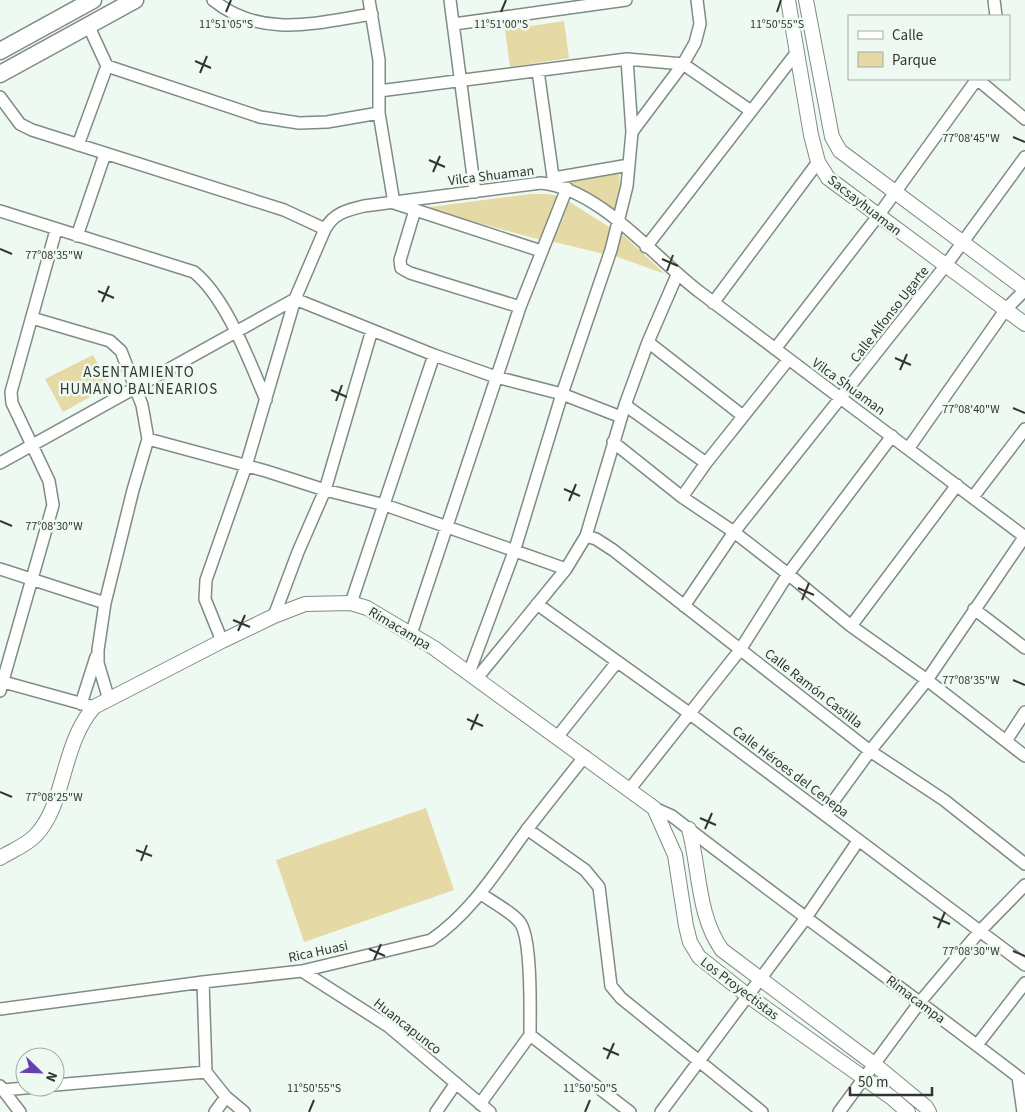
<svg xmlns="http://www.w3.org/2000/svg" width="1025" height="1112" font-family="'Source Sans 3',sans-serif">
  <rect width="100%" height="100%" fill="#eefaf1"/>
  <path fill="#e5d9a6" d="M 564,21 L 569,58 L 510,67 L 505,30 Z
    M 619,170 L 620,190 L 616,212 L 593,196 L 559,180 Z
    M 530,194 L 548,194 L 559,196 L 541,240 L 423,208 Z
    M 568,201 L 611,228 L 604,254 L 550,241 Z
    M 622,234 L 665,274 L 615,256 Z
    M 93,355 L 110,386 L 63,412 L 45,379 Z
    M 426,808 L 454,890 L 304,942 L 276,860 Z"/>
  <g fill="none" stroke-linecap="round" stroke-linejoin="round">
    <g stroke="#808c83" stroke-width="14">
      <path id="minor" d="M 213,0 C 261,39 316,23 372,14
        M 369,0 L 379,60 L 379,113 L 394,203 L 541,251
        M 450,0 L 475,192
        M 994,0 L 996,16
        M 454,24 L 626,0
        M 89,27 L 107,66 L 260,117 L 299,123 L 327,122 L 379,113
        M 627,59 L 632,132
        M 538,71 L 554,184
        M 977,79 L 1025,119
        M 379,91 L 627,59 L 683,64 L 751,111
        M 0,97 L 20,124 L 32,130 L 284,210 L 325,229
        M 78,145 L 107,66
        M 554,178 L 629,165
        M 415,210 L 400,260 L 401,268 L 410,273 L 520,307
        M 0,211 L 194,272 C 227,299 249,361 266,400
        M 77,236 L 105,154
        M 646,247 L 797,52
        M 713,303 L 818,162
        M 32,318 L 110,341 L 121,351 L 142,405 L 148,439 L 133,490 L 105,603 L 98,650 L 98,663 L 109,700
        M 648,342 L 743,416
        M 775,349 L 878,216 L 977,79
        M 625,405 L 706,463
        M 148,439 L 266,471 L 325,490 L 385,505 L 566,569
        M 613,442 L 682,497 L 734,532 L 788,574 L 851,626 L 927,680 L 1025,756
        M 908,449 L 1006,309 L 1025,290
        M 0,463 L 295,299 L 325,229 C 334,213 347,210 364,206 L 541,183 C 601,189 654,258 701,293 C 809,375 917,455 1025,537
        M 682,497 L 706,463 L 788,360
        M 973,497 L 1025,429
        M 586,536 L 596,539 L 613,550 L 870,751 L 944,800 L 1025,864
        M 0,569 L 105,603
        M 351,603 L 434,355
        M 537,604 L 689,713 L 1025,965
        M 684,606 L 734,532 L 946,265 L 1025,157
        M 974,609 L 1025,648
        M 274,616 L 298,552 L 325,490 L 372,330
        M 851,626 L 957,485
        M 411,634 L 520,307 L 567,188
        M 222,641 L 205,599 L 206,580 L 246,466 L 295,299 L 434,355 L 496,377 L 562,394 L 621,417
        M 469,673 L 514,552 L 562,394 L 611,250 L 627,186 L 632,132 L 683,64 L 695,43 L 700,24 L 697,0
        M 477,678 L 566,569 L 586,536 L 625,405 L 648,342 L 677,275
        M 0,681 L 94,707
        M 0,691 L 53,505 L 49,481 L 12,403 L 11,392 L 56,230
        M 81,704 L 96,657
        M 558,736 L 617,662
        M 1006,741 L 1025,712
        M 629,790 L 740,650 L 788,574 L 892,436
        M 654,808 L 672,816 C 788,906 908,992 1025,1082
        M 824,814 L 870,751 L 927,680 L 1025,536
        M 527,829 L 585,870 L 599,887 L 611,986 L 621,998 L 762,1112
        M 481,894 C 491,901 515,914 521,924 C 532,943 530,1011 530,1035 L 630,1112
        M 302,971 L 388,1026 L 490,1112
        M 203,982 L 206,1072 L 226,1097 L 244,1112
        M 0,1009 L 203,982 L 302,971 L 431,940 C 472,912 497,870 526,831 C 545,806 565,781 585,756
        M 977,1045 L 1025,983
        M 1018,1077 L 1023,1112
        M 55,1085 L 206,1072
        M 0,1086 L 20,1112
        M 3,1090 L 36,1087
        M 480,1104 L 530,1035
        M 215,1112 L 226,1097
        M 436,1112 L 456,1083
        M 661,1112 L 805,919 L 858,841
        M 839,1112 L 920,1002 L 979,932 L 1025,885"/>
    </g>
    <g stroke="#808c83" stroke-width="16">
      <path id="tertiary" d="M 788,0 L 811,135 L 818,162 L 828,178 L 1025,324
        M 806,0 L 832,137 L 840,151 L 1025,289
        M 689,829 C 700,869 697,915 722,950 L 874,1064 L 926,1107 L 929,1112
        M 0,858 C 11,851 27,845 36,835 C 66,803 61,745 94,707 L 222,641 L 274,616 L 305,604 L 351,603 L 367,608 L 434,648 L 654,808 L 675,855 L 686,926 L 690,942 L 699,957 L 747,995 L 892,1098 L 908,1112"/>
    </g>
    <g stroke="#808c83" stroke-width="19">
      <path id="secondary" d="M 0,51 L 93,0
        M 0,74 L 135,0"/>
    </g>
    <use href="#minor" stroke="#fff" stroke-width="11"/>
    <use href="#tertiary" stroke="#fff" stroke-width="14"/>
    <use href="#secondary" stroke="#fff" stroke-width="16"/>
  </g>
  <path fill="none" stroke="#323633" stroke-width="2" d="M 226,12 L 231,0M 501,12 L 506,0M 777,12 L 781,0M 195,61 L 211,68M 200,73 L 207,56M 1013,137 L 1025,142M 429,160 L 445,167M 433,172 L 440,156M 0,249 L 12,254M 662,259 L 678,266M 667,271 L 673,255M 98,291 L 114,298M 102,302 L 109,286M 895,358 L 911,365M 900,370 L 907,354M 331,390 L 347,397M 336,401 L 342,385M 1013,408 L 1025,413M 564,489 L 580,496M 569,501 L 576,484M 0,521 L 12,526M 798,588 L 814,595M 802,600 L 809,583M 233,620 L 250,627M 238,631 L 245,615M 1013,680 L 1025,685M 467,719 L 483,726M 471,730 L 478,714M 0,792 L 12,797M 700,818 L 716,825M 705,829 L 712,813M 136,850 L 152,856M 141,861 L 147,845M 933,917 L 950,924M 938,928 L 945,912M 369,949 L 385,956M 1013,951 L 1025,956M 374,960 L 381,944M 603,1048 L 619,1055M 607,1059 L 614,1043M 309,1112 L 314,1100M 585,1112 L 590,1100"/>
  <g text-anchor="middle" stroke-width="5" stroke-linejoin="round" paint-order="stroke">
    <g font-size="14" fill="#323633" stroke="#eefaf1">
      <text transform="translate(491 175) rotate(-7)" y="5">Vilca Shuaman</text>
      <text transform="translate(865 205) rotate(38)" y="5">Sacsayhuaman</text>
      <text transform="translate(889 314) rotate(-52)" y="5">Calle Alfonso Ugarte</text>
      <text transform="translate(849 386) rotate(36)" y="5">Vilca Shuaman</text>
      <text transform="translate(400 628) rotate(31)" y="5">Rimacampa</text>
      <text transform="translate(814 688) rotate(38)" y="5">Calle Ramón Castilla</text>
      <text transform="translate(791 771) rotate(37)" y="5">Calle Héroes del Cenepa</text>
      <text transform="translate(318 951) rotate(-12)" y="5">Rica Huasi</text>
      <text transform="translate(740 988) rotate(37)" y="5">Los Proyectistas</text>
      <text transform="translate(916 999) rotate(37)" y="5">Rimacampa</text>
      <text transform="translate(408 1026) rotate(38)" y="5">Huancapunco</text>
    </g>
    <g font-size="15" letter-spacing="1" fill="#323633" stroke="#eefaf1">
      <text x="139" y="377">ASENTAMIENTO<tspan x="139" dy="17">HUMANO BALNEARIOS</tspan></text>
    </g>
  </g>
  <g font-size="12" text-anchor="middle" fill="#323633" stroke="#eefaf1" stroke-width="5" stroke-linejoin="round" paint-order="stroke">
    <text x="226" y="28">11°51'05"S</text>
    <text x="501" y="28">11°51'00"S</text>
    <text x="777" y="28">11°50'55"S</text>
    <text x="971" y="142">77°08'45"W</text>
    <text x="54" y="259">77°08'35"W</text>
    <text x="971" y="413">77°08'40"W</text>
    <text x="54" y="530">77°08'30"W</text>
    <text x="971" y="684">77°08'35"W</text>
    <text x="54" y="801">77°08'25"W</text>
    <text x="971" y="955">77°08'30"W</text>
    <text x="314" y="1092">11°50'55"S</text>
    <text x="590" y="1092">11°50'50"S</text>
  </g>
  <rect x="848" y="15" width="162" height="65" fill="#eefaf1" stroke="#a3aca5"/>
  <rect x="858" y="31" width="25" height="8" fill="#ffffff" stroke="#a3aca5"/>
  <text x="892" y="40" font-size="15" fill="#323633">Calle</text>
  <rect x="858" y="52" width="25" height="15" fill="#e5d9a6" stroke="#a3aca5"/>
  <text x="892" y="65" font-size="15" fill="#323633">Parque</text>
  <g transform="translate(40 1072) rotate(113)"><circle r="24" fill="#eefaf1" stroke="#a3aca5"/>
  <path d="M0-4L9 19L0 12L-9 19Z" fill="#6740b8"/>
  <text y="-8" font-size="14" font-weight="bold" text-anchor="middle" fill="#323633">N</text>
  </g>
  <path d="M850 1087v8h82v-8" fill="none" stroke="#323633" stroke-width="2.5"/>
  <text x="858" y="1087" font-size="15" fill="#323633" stroke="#eefaf1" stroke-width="4" paint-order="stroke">50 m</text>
</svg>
